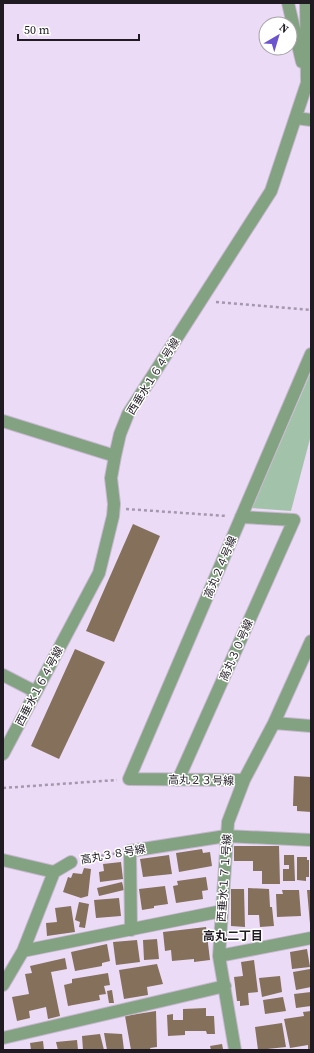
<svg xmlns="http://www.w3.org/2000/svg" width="314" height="1053" font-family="'Source Serif 4','Noto Sans JP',serif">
  <rect width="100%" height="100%" fill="#ecdbf6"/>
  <path fill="#a3c2aa" d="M 311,372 L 311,435 L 291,511 L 252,508 Z"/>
  <path fill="#85705b" d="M 133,524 L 160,536 L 114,642 L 86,631 Z
    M 75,649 L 105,662 L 59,759 L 31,746 Z
    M 294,776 L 311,777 L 311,812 L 297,811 L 297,806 L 293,806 Z
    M 234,846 L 279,846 L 280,884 L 262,884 L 262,871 L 253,871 L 253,861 L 234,861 Z
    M 202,849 L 203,853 L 210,852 L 212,866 L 179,872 L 176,853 Z
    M 169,855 L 172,874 L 143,877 L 140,859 Z
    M 284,855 L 294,855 L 295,881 L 283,881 L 283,869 L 289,869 L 289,865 L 284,865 Z
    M 297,857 L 307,857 L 307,860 L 309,860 L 309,877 L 306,877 L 306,881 L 297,880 Z
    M 121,862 L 123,879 L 100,882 L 99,872 L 104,871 L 103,864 Z
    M 84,868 L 91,869 L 88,896 L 81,898 L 63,892 L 68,877 L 71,878 L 73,873 L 82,874 Z
    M 206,877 L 208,890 L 202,891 L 203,899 L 176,903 L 173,886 L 178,885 L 177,881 Z
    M 122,882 L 124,890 L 99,896 L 97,888 Z
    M 165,886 L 168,904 L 154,906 L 154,908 L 142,910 L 139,889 Z
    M 248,888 L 269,889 L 270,907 L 272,907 L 274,926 L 260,927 L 259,915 L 248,915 Z
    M 231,889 L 244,889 L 245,927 L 231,926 Z
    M 282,890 L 299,890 L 301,916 L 277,917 L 276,894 L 283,894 Z
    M 307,890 L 311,890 L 311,924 L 310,924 Z
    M 119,898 L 121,916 L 96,918 L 94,900 Z
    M 79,902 L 89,904 L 85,928 L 79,927 L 80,922 L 75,920 Z
    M 71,906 L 75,932 L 47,936 L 46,923 L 57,922 L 55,908 Z
    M 206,927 L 210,960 L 194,962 L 194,959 L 172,961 L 171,950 L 165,951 L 163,932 Z
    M 157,939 L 159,959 L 144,960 L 143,940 Z
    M 137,940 L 140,962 L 116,965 L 113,942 Z
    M 107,944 L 110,961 L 102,963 L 102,966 L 75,971 L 71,952 Z
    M 307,949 L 310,967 L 292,969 L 290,952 Z
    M 65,958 L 67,969 L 51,972 L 60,1016 L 48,1019 L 46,1007 L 29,1011 L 30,1018 L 17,1021 L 12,997 L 29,994 L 25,974 L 32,973 L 30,966 Z
    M 254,960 L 258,992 L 248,993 L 249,1005 L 240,1006 L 240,1001 L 237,1001 L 234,977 L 243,976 L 241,962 Z
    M 157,964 L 163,984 L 147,987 L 148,995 L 124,999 L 119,970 Z
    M 310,969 L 311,987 L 296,990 L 293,972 Z
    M 108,973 L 110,985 L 104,986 L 106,994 L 99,995 L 100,1000 L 68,1006 L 64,985 L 72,983 L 72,979 Z
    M 280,976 L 282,992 L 262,997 L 259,978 Z
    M 112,990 L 114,1003 L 109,1003 L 107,991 Z
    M 311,992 L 311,1006 L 296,1008 L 294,994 Z
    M 283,997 L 286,1011 L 265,1014 L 263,1000 Z
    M 206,1008 L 206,1016 L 214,1016 L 215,1034 L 207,1034 L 206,1031 L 185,1031 L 185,1035 L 168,1036 L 167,1015 L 173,1014 L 173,1020 L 183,1020 L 183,1009 Z
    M 156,1011 L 157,1047 L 150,1048 L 151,1050 L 131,1050 L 125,1016 Z
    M 311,1011 L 311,1050 L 308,1050 L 308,1045 L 290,1048 L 284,1019 L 304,1016 L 303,1012 Z
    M 282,1023 L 286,1047 L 258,1050 L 255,1027 Z
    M 104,1033 L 122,1034 L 124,1050 L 107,1050 Z
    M 100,1034 L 104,1050 L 83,1050 L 82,1036 Z
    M 77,1040 L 78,1050 L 58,1050 L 56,1042 Z
    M 43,1041 L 44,1050 L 31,1050 L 30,1043 Z
    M 222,1044 L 223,1049 L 211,1050 L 210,1046 Z"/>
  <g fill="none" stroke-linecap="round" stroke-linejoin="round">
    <g stroke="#c7b8d0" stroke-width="14">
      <path id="minor" d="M 288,3 L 302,62
        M 296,118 L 311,120
        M 3,421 L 115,456
        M 3,675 L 36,692
        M 274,723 L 311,726
        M 3,754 L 99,573 L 113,516 L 114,504 L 111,478 L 115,456 L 120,434 L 128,414 L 271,191 L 307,83 L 306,3
        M 178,780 L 294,520 L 241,517
        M 244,780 L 129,779 L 311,354
        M 3,860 L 54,872 L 71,862
        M 131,930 L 130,851 L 226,836 L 311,840
        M 23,951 L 222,911
        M 219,956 L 311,938
        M 3,985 L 23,951 L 54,872
        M 3,1038 L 225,986
        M 235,1050 L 219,956 L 228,822 L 244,780 L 274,723 L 311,641"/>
    </g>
    <path stroke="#a598ac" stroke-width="2.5" stroke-dasharray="3 3" stroke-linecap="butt" d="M 216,302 L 311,310
      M 126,509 L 227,516
      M 3,788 L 117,780
      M 83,859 L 118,853"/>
    <use href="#minor" stroke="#83a281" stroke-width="12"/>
  </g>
  <g text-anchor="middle" stroke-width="3" stroke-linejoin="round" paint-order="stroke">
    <g font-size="11" fill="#201a23" stroke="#fff">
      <text transform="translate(153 376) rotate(-58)" y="4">西垂水１６４号線</text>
      <text transform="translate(220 567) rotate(-67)" y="4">高丸２４号線</text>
      <text transform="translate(236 650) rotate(-66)" y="4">高丸３０号線</text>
      <text transform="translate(39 686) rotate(-62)" y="4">西垂水１６４号線</text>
      <text transform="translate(201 780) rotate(1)" y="4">高丸２３号線</text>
      <text transform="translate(113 854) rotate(-10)" y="4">高丸３８号線</text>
      <text transform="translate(224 878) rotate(-86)" y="4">西垂水１７１号線</text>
    </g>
    <g font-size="12" font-weight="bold" fill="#201a23" stroke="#fff">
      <text x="233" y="940">高丸二丁目</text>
    </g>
  </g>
  <rect width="314" height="1053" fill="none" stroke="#201a23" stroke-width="8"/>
  <g transform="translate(278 36) rotate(38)"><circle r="19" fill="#ffffff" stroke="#a6a3a7"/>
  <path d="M0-3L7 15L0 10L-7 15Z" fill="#6c54ce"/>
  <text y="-6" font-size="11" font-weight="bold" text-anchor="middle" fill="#201a23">N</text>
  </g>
  <path d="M18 34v6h121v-6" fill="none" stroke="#201a23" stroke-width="2"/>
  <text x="24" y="34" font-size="12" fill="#201a23" stroke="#ffffff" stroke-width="3" paint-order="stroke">50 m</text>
</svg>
